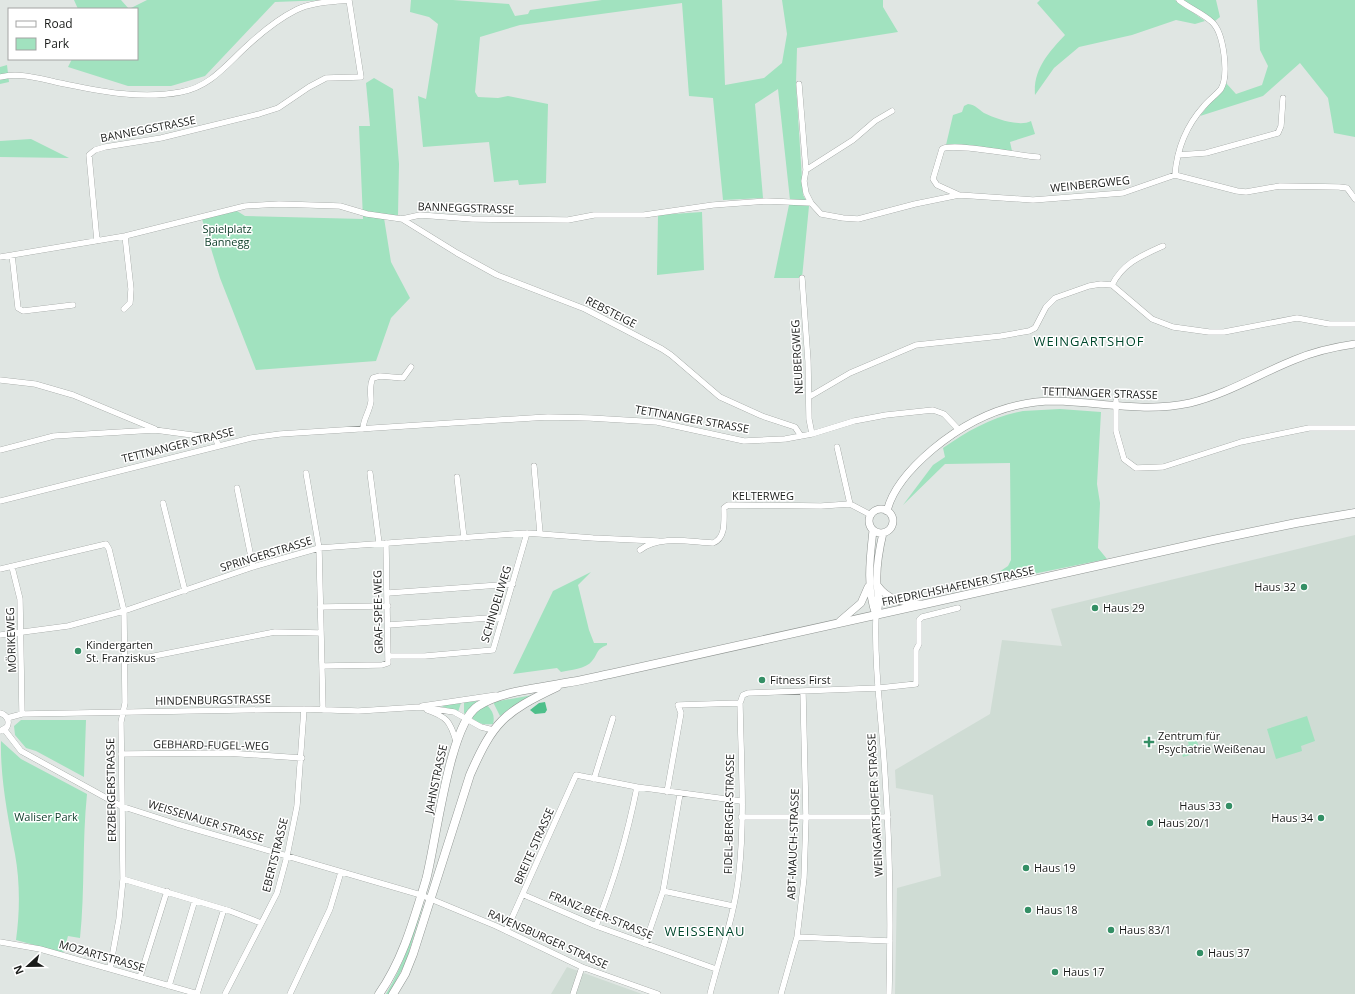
<svg xmlns="http://www.w3.org/2000/svg" width="1355" height="994" font-family="'Open Sans',sans-serif">
  <rect width="100%" height="100%" fill="#e0e6e3"/>
  <path fill="#cfdcd4" d="M 1355,535 L 1355,994 L 895,994 L 897,888 L 941,876 L 933,795 L 896,788 L 895,770 L 990,714 L 1002,640 L 1062,646 L 1051,609 Z
    M 567,967 L 642,994 L 551,994 Z"/>
  <path fill="#a1e2bf" d="M 74,0 L 121,0 L 129,9 L 147,0 L 327,0 L 275,2 L 205,76 L 171,86 L 128,86 L 68,67 L 72,59 L 137,59 L 137,9 L 78,9 Z
    M 411,0 L 453,0 L 509,4 L 515,16 L 528,14 L 530,10 L 602,0 L 722,0 L 725,85 L 764,78 L 782,63 L 787,34 L 782,0 L 883,0 L 883,7 L 898,32 L 797,48 L 796,84 L 803,195 L 809,206 L 802,278 L 774,278 L 790,200 L 778,89 L 755,104 L 763,198 L 723,200 L 713,98 L 689,96 L 682,3 L 520,25 L 480,37 L 475,92 L 478,97 L 498,98 L 508,96 L 548,104 L 546,183 L 519,185 L 518,180 L 494,182 L 489,142 L 423,147 L 418,96 L 426,99 L 438,24 L 429,17 L 410,12 Z
    M 1040,0 L 1175,0 L 1205,21 L 1195,24 L 1176,20 L 1132,35 L 1079,47 L 1054,68 L 1035,95 C 1033,69 1049,52 1065,35 L 1037,3 Z
    M 1183,0 L 1216,0 L 1220,17 L 1215,21 Z
    M 1257,0 L 1355,0 L 1355,137 L 1334,133 L 1328,98 L 1300,63 L 1263,96 L 1200,116 L 1226,83 L 1236,94 L 1262,85 L 1268,66 L 1260,50 Z
    M 7,65 L 9,82 L 0,84 L 0,67 Z
    M 374,78 L 393,89 L 399,164 L 398,215 L 384,218 L 391,262 L 410,298 L 391,318 L 376,361 L 256,370 L 220,278 L 202,219 L 237,211 L 245,216 L 363,219 L 359,126 L 370,126 L 366,83 Z
    M 968,104 C 976,105 978,109 984,113 C 996,119 1020,127 1031,121 L 1035,134 L 1010,142 L 1012,151 L 967,145 L 946,145 L 953,115 L 962,112 L 964,106 Z
    M 31,139 L 69,158 L 0,157 L 0,141 Z
    M 702,212 L 704,270 L 657,275 L 658,215 Z
    M 1060,409 L 1101,412 L 1097,484 L 1100,503 L 1098,548 L 1107,559 L 1023,576 L 993,576 L 1008,566 L 1011,560 L 1010,463 L 945,464 L 903,505 L 933,465 L 945,457 L 943,448 C 967,431 994,416 1023,411 C 1035,410 1048,410 1060,409 Z
    M 591,572 L 578,585 L 589,630 L 594,643 L 607,643 L 607,645 C 595,650 599,653 592,661 C 586,669 570,670 561,672 L 557,668 L 513,674 L 553,591 Z
    M 533,695 L 519,702 L 500,716 L 493,702 Z
    M 478,701 L 465,714 L 464,713 L 464,702 Z
    M 461,703 L 458,712 L 438,705 Z
    M 487,705 C 493,711 495,717 493,724 C 483,725 478,724 471,717 L 481,707 Z
    M 1307,716 L 1315,741 L 1301,746 L 1302,751 L 1276,759 L 1267,729 Z
    M 21,720 L 86,720 L 84,777 L 36,751 L 26,748 L 15,735 L 14,726 Z
    M 1195,734 L 1200,752 L 1183,757 L 1180,748 L 1189,745 L 1186,736 Z
    M 1,741 L 21,759 L 87,794 C 82,842 85,890 80,938 L 68,936 L 63,953 L 16,940 C 20,911 20,882 15,854 C 8,819 0,776 1,741 Z
    M 423,905 L 406,962 L 389,994 L 386,994 C 403,966 412,937 421,906 Z"/>
  <path fill="#4ebf8a" d="M 545,702 L 547,710 L 545,713 L 535,714 L 530,710 L 539,703 Z"/>
  <g fill="none" stroke-linecap="round" stroke-linejoin="round">
    <g stroke="#8e9390" stroke-width="6">
      <path id="minor" d="M 0,77 C 20,72 41,79 60,83 C 100,91 140,100 181,92 C 210,87 226,65 247,46 C 261,33 278,19 296,10 C 311,2 332,2 349,0 L 361,77 L 326,78 L 309,87 L 278,108 L 259,114 L 161,138 L 105,147 L 95,150 L 89,155 L 97,241
        M 799,84 L 806,170
        M 892,111 L 875,121 L 853,140 L 806,170 L 804,181 L 806,193 L 811,203 L 821,214 L 843,218 L 858,219 L 915,204 L 959,195 L 1033,200 L 1123,193 L 1175,175 L 1237,191 L 1246,192 L 1280,186 L 1339,187 L 1347,188 L 1355,199
        M 1178,155 L 1206,153 L 1278,133 L 1281,126 L 1283,98
        M 1175,175 C 1177,148 1186,126 1204,106 C 1209,100 1216,95 1221,89 C 1229,75 1224,33 1212,22 C 1202,13 1189,8 1179,0
        M 959,195 L 937,185 L 933,179 L 942,149 C 953,142 1020,156 1038,157
        M 402,219 L 457,253 L 497,275 L 585,309 L 662,349 L 671,355 L 720,397 L 762,416 L 795,427 L 801,436
        M 12,255 L 18,308 L 23,311 L 73,305
        M 0,257 L 125,236 L 245,206 L 279,204 L 340,206 L 367,214 L 402,219 L 420,215 L 472,219 L 568,220 L 594,215 L 644,215 L 713,205 L 766,201 L 811,203
        M 802,278 L 808,361 L 809,419 L 812,434
        M 1112,285 C 1123,263 1141,256 1163,246
        M 124,309 L 130,303 L 131,289 L 125,236
        M 0,380 L 35,384 L 73,395 L 155,429
        M 809,397 L 850,373 L 916,345 L 1001,336 L 1029,331 L 1035,328 L 1046,307 L 1055,298 L 1089,286 L 1101,284 L 1112,285 L 1152,319 L 1173,327 L 1209,332 L 1224,332 L 1297,318 L 1329,324 L 1355,324
        M 1116,401 L 1116,431 L 1124,459 L 1136,468 L 1163,467 L 1241,442 L 1309,428 L 1355,428
        M 363,429 C 363,419 370,411 371,401 C 371,393 369,385 373,378 L 380,376 L 403,378 L 411,367
        M 837,447 L 850,504
        M 0,450 L 54,436 L 155,430 L 215,438 L 219,446
        M 534,466 L 540,533
        M 306,473 L 319,548 L 323,710
        M 370,473 L 379,543
        M 457,477 L 464,538
        M 237,488 L 253,567
        M 0,501 L 251,438 L 280,434 L 483,421 L 548,417 L 590,418 L 657,422 L 744,441 L 785,439 L 812,434 L 854,421 L 886,415 L 933,410 L 944,414 L 959,430
        M 163,503 L 185,591
        M 640,550 C 660,535 689,542 713,543 C 726,538 724,521 724,508 L 728,505 L 821,506 L 850,504 L 871,515
        M 12,567 L 20,599 L 22,714
        M 0,569 L 106,544 L 109,549 L 124,611 L 125,703 L 121,722 L 123,879 L 119,919 L 110,968
        M 388,593 L 513,584
        M 320,607 L 388,606
        M 876,615 C 874,668 882,722 885,775 C 890,848 891,921 889,994
        M 388,625 L 503,617
        M 0,635 L 68,626 L 124,611 L 253,567 L 319,548 L 527,533 L 593,538 L 658,541
        M 389,656 L 425,656 L 493,650 L 527,533
        M 124,662 L 275,632 L 321,633
        M 322,666 L 382,665 L 388,663 L 386,543
        M 422,706 L 496,695
        M 427,710 C 447,717 450,721 456,741
        M 0,713 C 7,715 10,721 7,727 L 0,731
        M 7,718 L 22,714 L 304,709 L 358,711 L 420,707 L 454,712 L 481,727 L 493,730
        M 4,729 L 21,751 L 121,806 L 177,824 L 421,895 L 496,926 L 582,967 L 658,994
        M 121,754 L 227,753 L 302,758
        M 594,779 L 613,718
        M 667,792 L 681,713 L 678,705 L 740,703
        M 741,817 L 888,817
        M 123,879 L 230,911 L 261,923
        M 663,891 L 733,906
        M 524,895 L 596,926 L 716,969
        M 596,926 C 615,879 627,837 637,787
        M 506,931 L 576,775 L 637,787 L 741,801
        M 797,937 L 890,941
        M 0,942 L 40,949 L 198,994
        M 645,944 L 663,891 L 680,794
        M 140,977 L 167,891
        M 169,986 L 195,900
        M 197,994 L 224,909
        M 225,994 L 277,893 L 287,856 L 297,806 L 304,709
        M 290,994 L 330,909 L 341,872
        M 573,994 L 582,967
        M 710,994 C 720,954 735,914 739,873 C 745,817 741,759 740,703 L 743,695 L 748,693 L 879,688 L 916,684 L 916,650 L 919,644 L 919,620 L 922,617 L 958,608
        M 781,994 L 797,937 L 804,878 L 806,818 L 803,692"/>
    </g>
    <g stroke="#8e9390" stroke-width="8">
      <path id="tertiary" d="M869 521a12 12 0 1 1 24 0a12 12 0 1 1-24 0Z
        M 887,511 C 893,486 914,465 933,449 C 968,420 1008,401 1055,401 C 1100,402 1145,413 1190,403 C 1227,394 1259,374 1294,360 C 1313,352 1334,347 1355,344
        M 873,530 C 870,558 866,588 876,615
        M 878,586 C 889,601 903,602 920,604
        M 876,615 C 881,603 878,596 877,584 C 876,567 879,550 883,533
        M 840,621 L 861,603 L 868,587"/>
    </g>
    <g stroke="#8e9390" stroke-width="9">
      <path id="secondary" d="M 379,994 C 403,960 414,919 426,880 C 436,843 449,724 478,706 C 504,690 536,689 565,683 C 580,681 595,677 610,674 L 1213,540 L 1296,523 L 1355,513
        M 393,994 L 405,974 L 413,954 L 470,775 C 493,722 504,712 557,687"/>
    </g>
    <use href="#minor" stroke="#fff" stroke-width="5.5"/>
    <use href="#tertiary" stroke="#fff" stroke-width="7"/>
    <use href="#secondary" stroke="#fff" stroke-width="8"/>
  </g>
  <g fill="#348f65" stroke="#fff" stroke-width="1.5">
    <circle cx="1304" cy="587" r="4"/>
    <circle cx="1095" cy="608" r="4"/>
    <circle cx="78" cy="651" r="4"/>
    <circle cx="762" cy="680" r="4"/>
    <path d="M1147 736h4v4h4v4h-4v4h-4v-4h-4v-4h4z"/>
    <circle cx="1229" cy="806" r="4"/>
    <circle cx="1321" cy="818" r="4"/>
    <circle cx="1150" cy="823" r="4"/>
    <circle cx="1026" cy="868" r="4"/>
    <circle cx="1028" cy="910" r="4"/>
    <circle cx="1111" cy="930" r="4"/>
    <circle cx="1200" cy="953" r="4"/>
    <circle cx="1055" cy="972" r="4"/>
  </g>
  <g text-anchor="middle" stroke-width="3" stroke-linejoin="round" paint-order="stroke">
    <g font-size="11" fill="#1a1c1a" stroke="#fff">
      <text transform="translate(148 129) rotate(-11)" y="4">BANNEGGSTRASSE</text>
      <text transform="translate(1090 184) rotate(-6)" y="4">WEINBERGWEG</text>
      <text transform="translate(466 208) rotate(2)" y="4">BANNEGGSTRASSE</text>
      <text transform="translate(611 312) rotate(27)" y="4">REBSTEIGE</text>
      <text transform="translate(797 357) rotate(-93)" y="4">NEUBERGWEG</text>
      <text transform="translate(1100 393) rotate(2)" y="4">TETTNANGER STRASSE</text>
      <text transform="translate(692 419) rotate(10)" y="4">TETTNANGER STRASSE</text>
      <text transform="translate(178 445) rotate(-14)" y="4">TETTNANGER STRASSE</text>
      <text x="763" y="500">KELTERWEG</text>
      <text transform="translate(266 554) rotate(-17)" y="4">SPRINGERSTRASSE</text>
      <text transform="translate(958 586) rotate(-12)" y="4">FRIEDRICHSHAFENER STRASSE</text>
      <text transform="translate(496 604) rotate(-73)" y="4">SCHINDELIWEG</text>
      <text transform="translate(378 612) rotate(-91)" y="4">GRAF-SPEE-WEG</text>
      <text transform="translate(11 640) rotate(-92)" y="4">MÖRIKEWEG</text>
      <text transform="translate(213 700) rotate(-1)" y="4">HINDENBURGSTRASSE</text>
      <text transform="translate(211 745) rotate(1)" y="4">GEBHARD-FUGEL-WEG</text>
      <text transform="translate(436 779) rotate(-78)" y="4">JAHNSTRASSE</text>
      <text transform="translate(111 790) rotate(-91)" y="4">ERZBERGERSTRASSE</text>
      <text transform="translate(875 805) rotate(-93)" y="4">WEINGARTSHOFER STRASSE</text>
      <text transform="translate(729 814) rotate(-89)" y="4">FIDEL-BERGER-STRASSE</text>
      <text transform="translate(206 821) rotate(17)" y="4">WEISSENAUER STRASSE</text>
      <text transform="translate(793 844) rotate(-88)" y="4">ABT-MAUCH-STRASSE</text>
      <text transform="translate(534 846) rotate(-66)" y="4">BREITE STRASSE</text>
      <text transform="translate(275 855) rotate(-76)" y="4">EBERTSTRASSE</text>
      <text transform="translate(601 915) rotate(22)" y="4">FRANZ-BEER-STRASSE</text>
      <text transform="translate(548 939) rotate(24)" y="4">RAVENSBURGER STRASSE</text>
      <text transform="translate(102 956) rotate(16)" y="4">MOZARTSTRASSE</text>
    </g>
    <g font-size="11" fill="#0b3c27" stroke="#fff">
      <text x="227" y="233">Spielplatz<tspan x="227" dy="13">Bannegg</tspan></text>
      <text x="46" y="821">Waliser Park</text>
    </g>
    <g font-size="11" fill="#1a1c1a" stroke="#fff" text-anchor="start">
      <text x="1296" y="591" text-anchor="end">Haus 32</text>
      <text x="1103" y="612">Haus 29</text>
      <text x="86" y="649">Kindergarten<tspan x="86" dy="13">St. Franziskus</tspan></text>
      <text x="770" y="684">Fitness First</text>
      <text x="1158" y="740">Zentrum für<tspan x="1158" dy="13">Psychatrie Weißenau</tspan></text>
      <text x="1221" y="810" text-anchor="end">Haus 33</text>
      <text x="1313" y="822" text-anchor="end">Haus 34</text>
      <text x="1158" y="827">Haus 20/1</text>
      <text x="1034" y="872">Haus 19</text>
      <text x="1036" y="914">Haus 18</text>
      <text x="1119" y="934">Haus 83/1</text>
      <text x="1208" y="957">Haus 37</text>
      <text x="1063" y="976">Haus 17</text>
    </g>
    <g font-size="13" letter-spacing="1" fill="#00472c" stroke="#fff">
      <text x="1089" y="346">WEINGARTSHOF</text>
      <text x="705" y="936">WEISSENAU</text>
    </g>
  </g>
  <rect x="8" y="8" width="130" height="52" fill="#ffffff" stroke="#a3a4a3"/>
  <rect x="16" y="21" width="20" height="6" fill="#ffffff" stroke="#a3a4a3"/>
  <text x="44" y="28" font-size="12" fill="#1a1c1a">Road</text>
  <rect x="16" y="38" width="20" height="12" fill="#a1e2bf" stroke="#a3a4a3"/>
  <text x="44" y="48" font-size="12" fill="#1a1c1a">Park</text>
  <g transform="translate(28 966) rotate(248)" stroke="#ffffff" stroke-width="3" paint-order="stroke">
  <path d="M0-3L7 15L0 10L-7 15Z" fill="#1a1c1a"/>
  <text y="-6" font-size="11" font-weight="bold" text-anchor="middle" fill="#1a1c1a">N</text>
  </g>
</svg>
